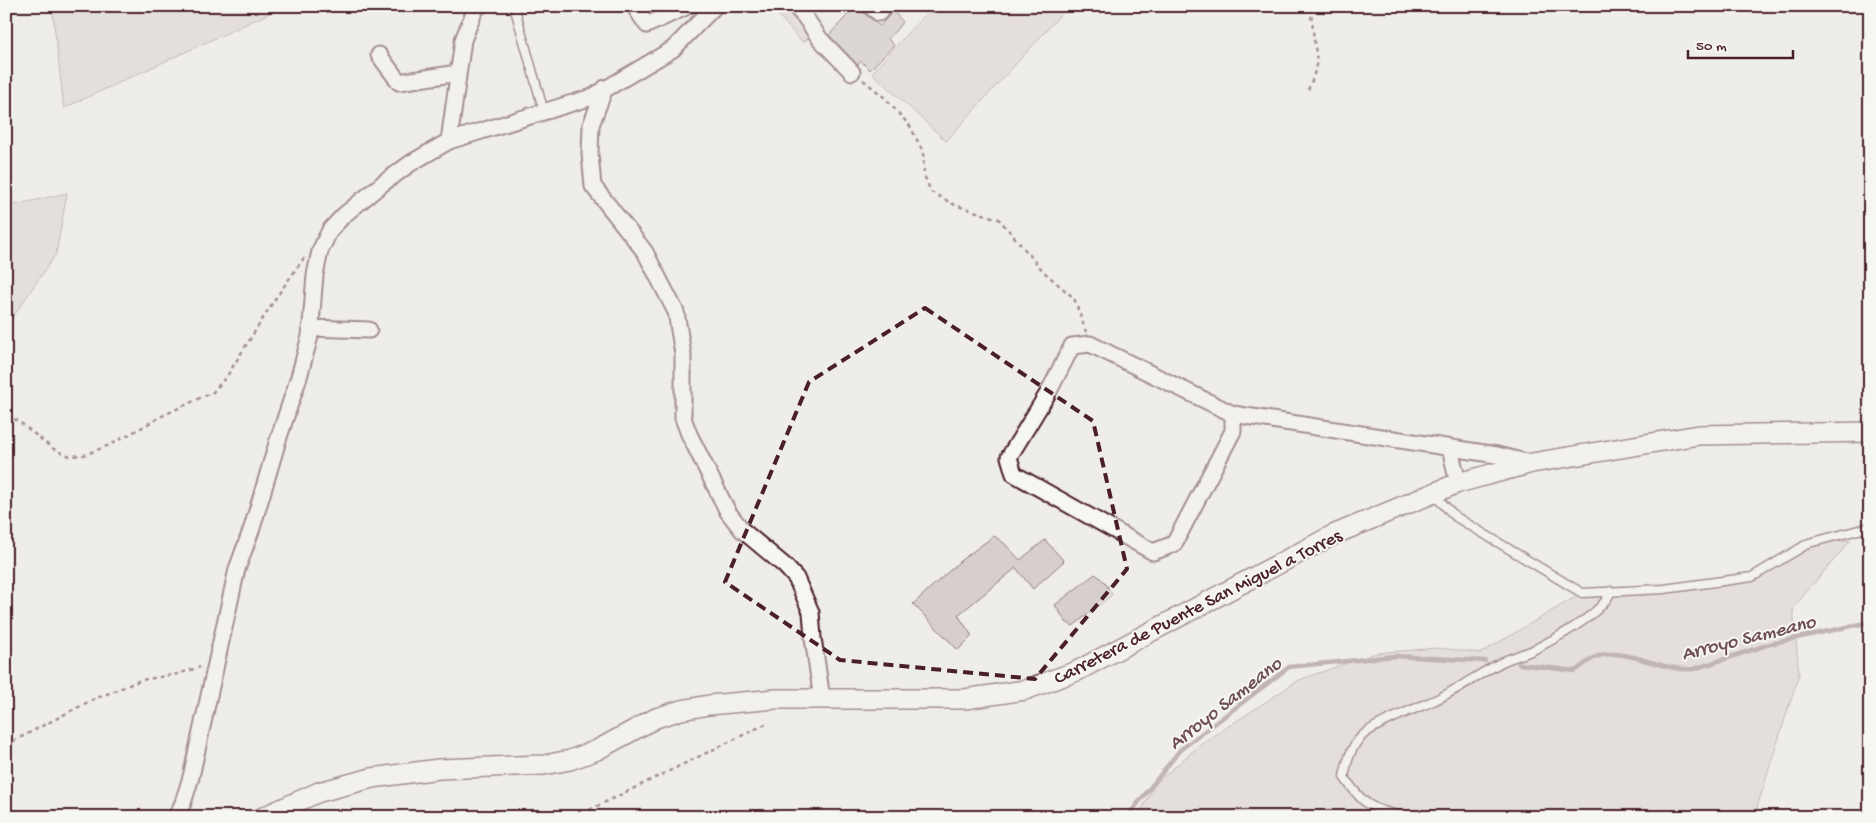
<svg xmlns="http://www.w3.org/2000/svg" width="1876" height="823" font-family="'Gochi Hand',sans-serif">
  <rect width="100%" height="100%" fill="#efedea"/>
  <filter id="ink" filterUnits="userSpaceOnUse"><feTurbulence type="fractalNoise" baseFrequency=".02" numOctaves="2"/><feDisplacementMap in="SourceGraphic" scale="10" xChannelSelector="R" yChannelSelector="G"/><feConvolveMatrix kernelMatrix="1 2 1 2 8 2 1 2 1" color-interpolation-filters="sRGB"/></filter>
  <g filter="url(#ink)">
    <path fill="#d7cfce" stroke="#90777c" d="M 52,6 L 285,6 L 64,108 Z
      M 770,6 L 795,6 L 815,31 L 803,43 Z
      M 932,6 L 1057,6 L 1063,12 L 946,141 L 872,73 Z
      M 67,193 L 56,254 L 6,327 L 6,207 Z
      M 994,536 L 1004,543 L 1020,560 L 1045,540 L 1064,561 L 1033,589 L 1016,568 L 958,615 L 972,636 L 958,650 L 913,604 L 960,561 Z
      M 1851,540 L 1793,608 L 1799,674 L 1754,817 L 1138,817 L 1155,784 L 1200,745 L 1299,680 L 1376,653 L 1438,648 L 1481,653 L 1582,593 L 1752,577 L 1809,543 Z
      M 1095,574 C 1103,579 1108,586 1112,595 L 1073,626 L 1066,622 L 1055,605 Z"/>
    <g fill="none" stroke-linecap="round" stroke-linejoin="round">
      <path stroke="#8a6f74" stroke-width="4.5" d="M 1519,664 L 1575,671 C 1582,666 1590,659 1598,656 C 1628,647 1662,672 1694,669 L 1770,644 L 1870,622
        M 1127,817 L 1180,750 L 1289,667 L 1395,656 L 1485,661"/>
    </g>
    <path fill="#c6babb" stroke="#4a1f2b" d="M 856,6 L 860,6 L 864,13 L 880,26 L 893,11 L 903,22 L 888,39 L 894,45 L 870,70 L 861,61 L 858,65 L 829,35 Z"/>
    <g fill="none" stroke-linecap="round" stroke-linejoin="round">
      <g stroke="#4a1f2b" stroke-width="11">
        <path id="service" d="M 514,6 L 544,112
          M 1434,495 L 1456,517 L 1582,593 L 1664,589 L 1752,577 L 1809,543 L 1870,527
          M 1405,817 C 1370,808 1365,807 1344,777 C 1347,762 1350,748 1362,736 C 1374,724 1415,709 1433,701 C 1458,690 1481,672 1506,660 C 1514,657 1523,654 1531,651 C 1553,640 1603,614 1611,591"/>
      </g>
      <g stroke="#4a1f2b" stroke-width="19">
        <path id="minor" d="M 634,6 L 647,25 L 688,6
          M 795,6 L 805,17 L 820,39 L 852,72
          M 870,6 L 879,13 L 884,6
          M 379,55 L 399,82 L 458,73
          M 605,88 L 591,125 L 590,154 L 593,186 L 645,252 L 676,312 L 683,354 L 683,418 L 689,434 L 728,512 L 742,530 L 785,566 L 796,578 L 811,612 L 813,638 L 822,699
          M 449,141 L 463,40 L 475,10 L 479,6
          M 310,328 L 369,330
          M 1233,414 L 1233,431 L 1174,544 L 1153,552 L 1014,474 L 1009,457 L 1048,393 L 1072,346 L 1090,344 L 1233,414 L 1497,455 L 1530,463
          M 1450,448 L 1458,483
          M 176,817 L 183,803 L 191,777 L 237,569 L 252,528 L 278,440 L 299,377 L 310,336 L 315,275 L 320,251 L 330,230 L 344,215 L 382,184 L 411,163 L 449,141 L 592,97 L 673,49 L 715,6"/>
      </g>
      <g stroke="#4a1f2b" stroke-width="22">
        <path id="tertiary" d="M 263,817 L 319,792 L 372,778 L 439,769 L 544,765 L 570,760 L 597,750 L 656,718 L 681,710 L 709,705 L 775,699 L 965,699 L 1025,690 L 1077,671 L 1333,535 L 1458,483 L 1532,463 L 1699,435 L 1870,432"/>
      </g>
      <path stroke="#4a1f2b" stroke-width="2.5" stroke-dasharray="4 4" stroke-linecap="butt" d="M 863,80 L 884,97 L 910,126 L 923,152 L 924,175 L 931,192 L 955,205 L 999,219 L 1044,272 L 1074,298 L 1086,332
        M 1308,90 L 1313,78 L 1317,62 L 1310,6
        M 6,418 L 17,420 L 52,448 L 62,453 L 70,456 L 84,455 L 112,444 L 164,415 L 213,392 L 227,376 L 275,299 L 304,258
        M 6,745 L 92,700 L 141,680 L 178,674 L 200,667
        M 575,817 L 768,723"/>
      <use href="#service" stroke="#f6f6f2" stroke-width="8"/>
      <use href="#minor" stroke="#f6f6f2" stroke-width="15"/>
      <use href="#tertiary" stroke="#f6f6f2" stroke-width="19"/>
    </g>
  </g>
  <path d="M0 0H1876V823H0ZM 925,308 L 1093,421 L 1127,569 L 1035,679 L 840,660 L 725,582 L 809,382 Z" fill="#efedea" fill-opacity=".55" fill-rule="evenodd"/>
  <path fill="none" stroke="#4a1f2b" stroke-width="4" stroke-dasharray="10 6" stroke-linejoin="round" d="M 925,308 L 1093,421 L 1127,569 L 1035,679 L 840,660 L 725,582 L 809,382 Z"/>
  <g text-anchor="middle" stroke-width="4" stroke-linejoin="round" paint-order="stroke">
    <g font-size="19" fill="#4a1f2b" stroke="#f6f6f2">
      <text transform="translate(1197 605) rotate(-27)" y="7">Carretera de Puente San Miguel a Torres</text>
    </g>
    <g font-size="20" font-style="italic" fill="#6f4e56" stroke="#f6f6f2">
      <text transform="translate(1748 636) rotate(-14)" y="7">Arroyo Sameano</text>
      <text transform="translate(1224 702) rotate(-38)" y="7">Arroyo Sameano</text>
    </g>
  </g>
  <rect width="1876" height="823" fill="none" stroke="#f6f6f2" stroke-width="25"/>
  <rect x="12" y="12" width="1851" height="798" fill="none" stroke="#4a1f2b" stroke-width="2" filter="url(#ink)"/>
  <path d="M1688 50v8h105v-8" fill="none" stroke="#4a1f2b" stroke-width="2.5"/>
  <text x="1696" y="50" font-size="15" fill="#4a1f2b" stroke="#f6f6f2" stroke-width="4" paint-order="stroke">50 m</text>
</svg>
